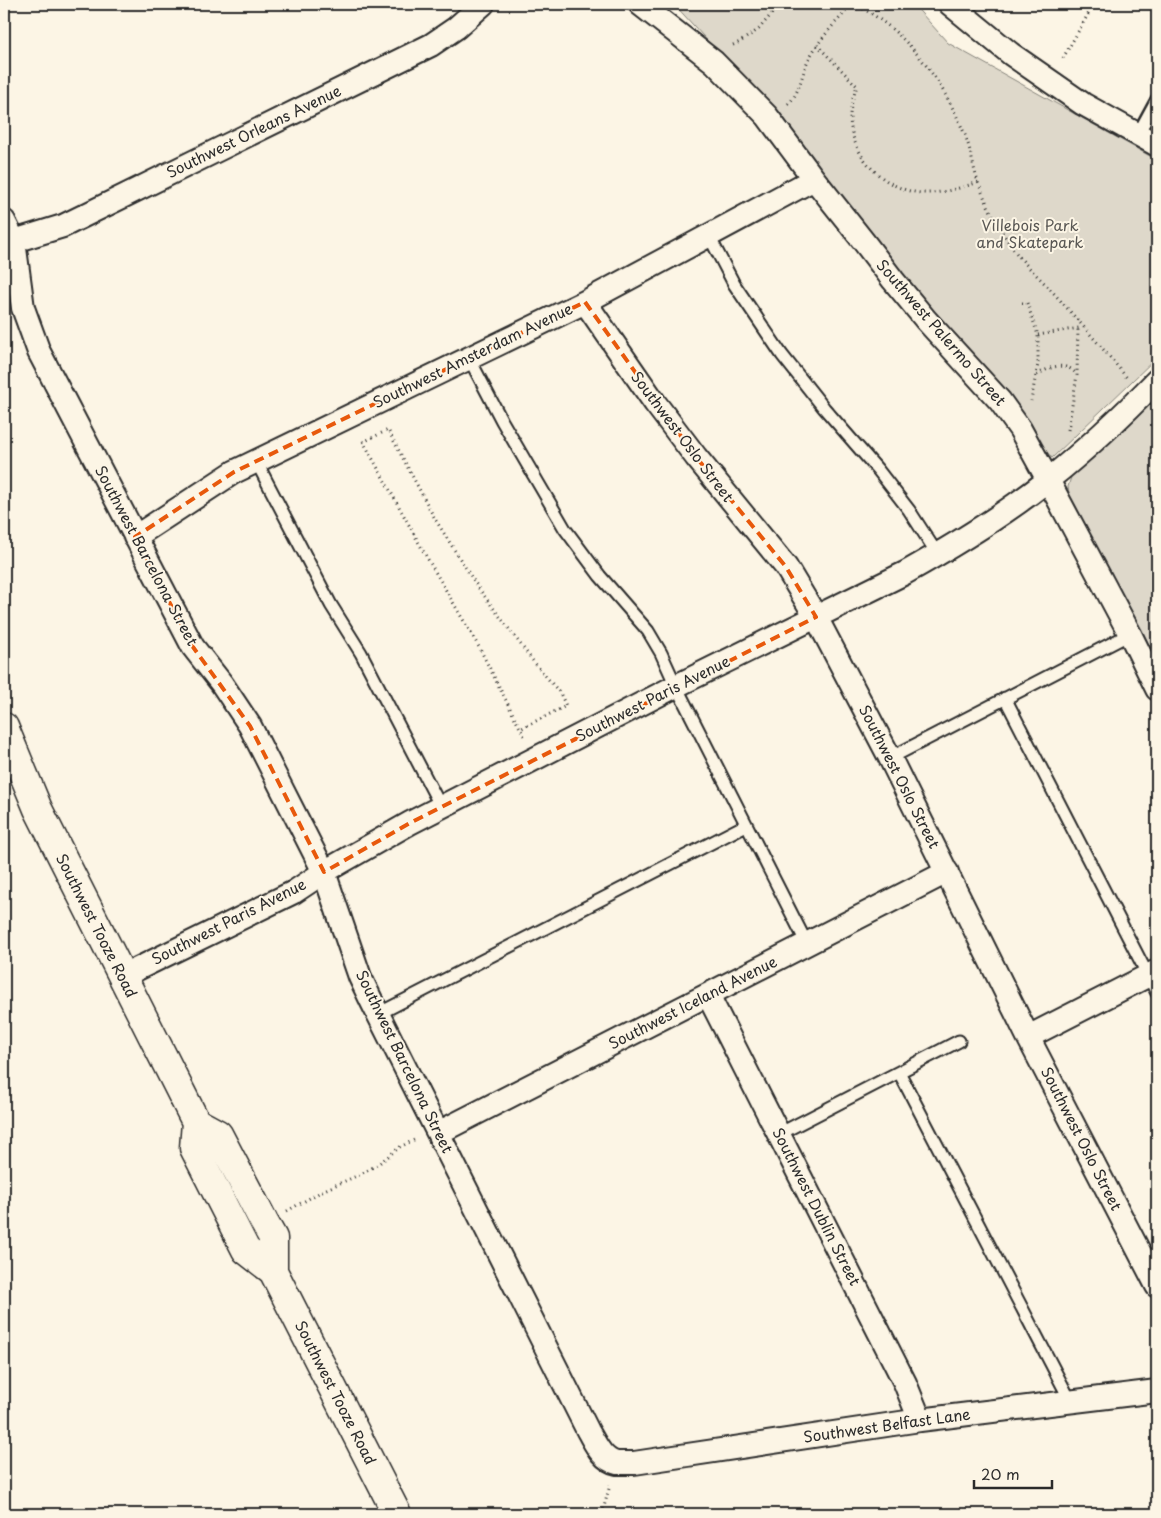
<svg xmlns="http://www.w3.org/2000/svg" width="1161" height="1518" font-family="'Playpen Sans',sans-serif">
  <rect width="100%" height="100%" fill="#fcf5e5"/>
  <filter id="ink" filterUnits="userSpaceOnUse"><feTurbulence type="fractalNoise" baseFrequency=".02" numOctaves="2"/><feDisplacementMap in="SourceGraphic" scale="10" xChannelSelector="R" yChannelSelector="G"/><feConvolveMatrix kernelMatrix="1 2 1 2 8 2 1 2 1" color-interpolation-filters="sRGB"/></filter>
  <g filter="url(#ink)">
    <path fill="#ded8ca" stroke="#84827a" d="M 674,4 L 913,4 L 948,43 L 1157,160 L 1157,357 L 1052,458 L 903,282 L 773,113 Z
      M 1157,396 L 1157,667 L 1070,499 L 1068,487 L 1071,477 Z"/>
    <g fill="none" stroke-linecap="round" stroke-linejoin="round">
      <g stroke="#2b2b2b" stroke-width="15">
        <path id="service" d="M 1138,134 L 1157,99
          M 709,236 L 734,284 L 782,355 L 824,408 L 878,470 L 909,510 L 938,555
          M 469,358 L 502,421 L 565,529 L 600,576 L 648,631 L 661,653 L 676,686 L 807,944
          M 256,461 L 331,605 L 361,653 L 441,807
          M 1005,698 L 1157,993
          M 890,758 L 1130,634
          M 378,1014 L 746,825
          M 899,1072 L 1071,1402
          M 779,1134 L 959,1041"/>
      </g>
      <g stroke="#2b2b2b" stroke-width="26">
        <path id="minor" d="M 640,4 L 714,62 L 767,116 L 814,179 L 864,242 L 893,280 L 926,320 L 1000,401 L 1020,429 L 1048,480 L 1130,634 L 1157,689
          M 950,4 L 1011,54 L 1083,104 L 1157,145
          M 4,221 L 14,241 L 23,308 L 39,352 L 193,647 L 222,684 L 250,726 L 324,872 L 360,977 L 372,1002 L 588,1431 C 595,1443 602,1460 617,1463 C 622,1463 628,1463 634,1463 L 920,1420 L 1157,1391
          M 14,241 L 63,226 L 431,45 L 456,28 L 483,4
          M 585,302 L 655,403 L 696,457 L 786,567 L 816,617 L 890,758 L 1028,1037 L 1157,1286
          M 135,537 L 234,472 L 585,302 L 814,179
          M 121,977 L 294,892 L 324,872 L 410,823 L 676,686 L 905,573 C 955,545 1003,516 1048,480 C 1087,449 1123,415 1157,380
          M 708,995 L 905,1383 L 920,1420
          M 1028,1037 L 1157,971
          M 438,1133 L 947,872"/>
      </g>
      <g stroke="#2b2b2b" stroke-width="31">
        <path id="secondary" d="M 4,727 L 38,809 L 196,1122 L 194,1148 L 246,1250 L 273,1271 L 397,1514
          M 196,1122 L 218,1134 L 264,1222 L 273,1238 L 273,1271"/>
      </g>
      <path stroke="#2b2b2b" stroke-width="3" stroke-dasharray="1 4" stroke-linecap="butt" d="M 854,4 C 907,30 943,81 965,135 C 971,150 973,167 978,182 C 987,206 999,229 1014,250 C 1024,264 1038,276 1050,289 C 1076,318 1102,347 1127,378
        M 733,45 L 740,42 L 759,29 L 780,4
        M 817,45 L 857,86 C 854,95 850,106 850,116 C 850,155 883,190 922,193 C 942,194 960,188 979,182
        M 1063,58 L 1094,4
        M 788,104 C 802,91 801,71 811,55 C 822,36 838,20 853,4
        M 1022,303 L 1027,303 L 1028,306 L 1038,335 L 1038,364 L 1031,401
        M 1038,335 L 1079,328
        M 1037,375 C 1049,367 1066,360 1077,375
        M 1068,430 L 1077,375 L 1078,329
        M 363,441 L 426,556 L 479,647 L 524,736
        M 363,442 L 388,430 L 435,519 L 477,586 L 533,661 L 560,693 L 566,706 L 520,729
        M 287,1211 L 324,1190 L 359,1175 L 377,1165 L 400,1147 L 414,1140
        M 602,1514 L 610,1485"/>
      <use href="#service" stroke="#fcf5e5" stroke-width="11"/>
      <use href="#minor" stroke="#fcf5e5" stroke-width="22"/>
      <use href="#secondary" stroke="#fcf5e5" stroke-width="28"/>
    </g>
  </g>
  <path fill="none" stroke="#e8590c" stroke-width="4" stroke-dasharray="10 6" stroke-linejoin="round" d="M 585,302 L 696,457 L 786,567 L 816,617 L 410,823 L 324,872 L 250,726 L 193,647 L 135,537 L 234,472 Z"/>
  <g text-anchor="middle" stroke-width="4" stroke-linejoin="round" paint-order="stroke">
    <g font-size="15" fill="#2b2b2b" stroke="#fcf5e5">
      <text transform="translate(254 132) rotate(-26)" y="5">Southwest Orleans Avenue</text>
      <text transform="translate(941 333) rotate(49)" y="5">Southwest Palermo Street</text>
      <text transform="translate(473 356) rotate(-26)" y="5">Southwest Amsterdam Avenue</text>
      <text transform="translate(682 437) rotate(53)" y="5">Southwest Oslo Street</text>
      <text transform="translate(146 556) rotate(62)" y="5">Southwest Barcelona Street</text>
      <text transform="translate(653 699) rotate(-27)" y="5">Southwest Paris Avenue</text>
      <text transform="translate(899 777) rotate(63)" y="5">Southwest Oslo Street</text>
      <text transform="translate(229 922) rotate(-27)" y="5">Southwest Paris Avenue</text>
      <text transform="translate(96 926) rotate(63)" y="5">Southwest Tooze Road</text>
      <text transform="translate(693 1003) rotate(-27)" y="5">Southwest Iceland Avenue</text>
      <text transform="translate(404 1062) rotate(64)" y="5">Southwest Barcelona Street</text>
      <text transform="translate(1081 1139) rotate(63)" y="5">Southwest Oslo Street</text>
      <text transform="translate(816 1207) rotate(63)" y="5">Southwest Dublin Street</text>
      <text transform="translate(335 1393) rotate(63)" y="5">Southwest Tooze Road</text>
      <text transform="translate(887 1426) rotate(-8)" y="5">Southwest Belfast Lane</text>
    </g>
    <g font-size="15" fill="#585653" stroke="#fcf5e5">
      <text x="1030" y="231">Villebois Park<tspan x="1030" dy="17">and Skatepark</tspan></text>
    </g>
  </g>
  <rect width="1161" height="1518" fill="none" stroke="#fcf5e5" stroke-width="20"/>
  <rect x="10" y="10" width="1141" height="1498" fill="none" stroke="#2b2b2b" stroke-width="2" filter="url(#ink)"/>
  <path d="M974 1480v8h78v-8" fill="none" stroke="#2b2b2b" stroke-width="2.5"/>
  <text x="981" y="1480" font-size="15" fill="#2b2b2b" stroke="#fcf5e5" stroke-width="4" paint-order="stroke">20 m</text>
</svg>
